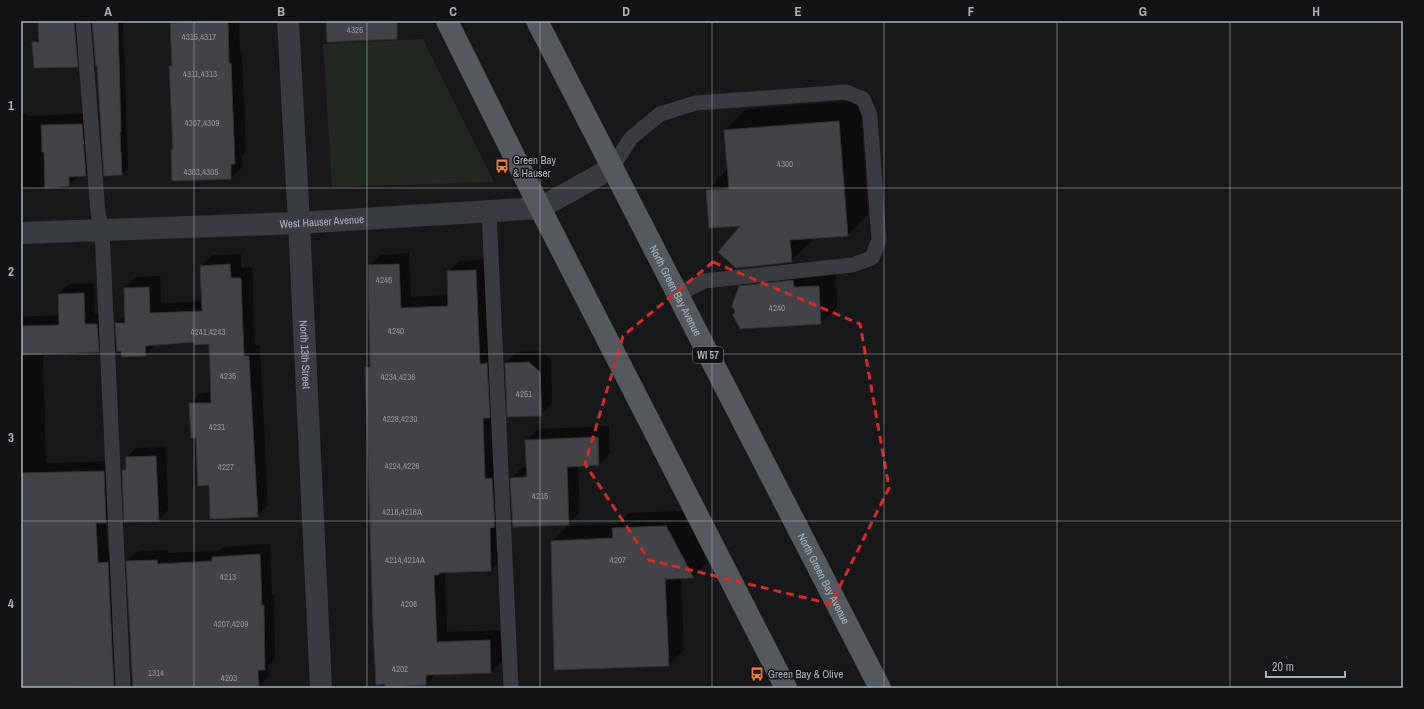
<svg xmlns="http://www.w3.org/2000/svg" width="1424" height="709" font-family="'Archivo Narrow',sans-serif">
  <rect width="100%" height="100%" fill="#17181a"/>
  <path fill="#20281f" d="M 423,39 L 494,182 L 332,187 L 323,44 Z"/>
  <path fill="#0007" fill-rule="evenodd" d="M 39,21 L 80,21 L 83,60 L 77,66 L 33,43 L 39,37 Z
    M 93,21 L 123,21 L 128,169 L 122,174 L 105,175 L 97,65 Z
    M 171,21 L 239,21 L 240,52 L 242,52 L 246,152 L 242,156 L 242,167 L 231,178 L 173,180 L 172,150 L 174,147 L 170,66 L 173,63 Z
    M 860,100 L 868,214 L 848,235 L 812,238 L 812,241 L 791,261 L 743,224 L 707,191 L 728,169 L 725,130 L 746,109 Z
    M 92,113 L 96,165 L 86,175 L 79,176 L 69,185 L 21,188 L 21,114 L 27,114 L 27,116 Z
    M 409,253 L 411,297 L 449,295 L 448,272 L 459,261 L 487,259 L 502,559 L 491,570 L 445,572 L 447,632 L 500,630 L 502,661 L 491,672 L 436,674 L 426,684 L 366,368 L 371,362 L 369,266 L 380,255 Z
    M 241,254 L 241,268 L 252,267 L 255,345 L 260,345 L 268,505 L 257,516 L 210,484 L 197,437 L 190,404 L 201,393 L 212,392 L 210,343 L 195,341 L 157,344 L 145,355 L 116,323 L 126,314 L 125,288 L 136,277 L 160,276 L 161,303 L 203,301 L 201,266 L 212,255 Z
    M 757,270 L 835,270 L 837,307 L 820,323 L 740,287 Z
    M 94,283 L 95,314 L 107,314 L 108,341 L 98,351 L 43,353 L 46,463 L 114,461 L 116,511 L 106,521 L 108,553 L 118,553 L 124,676 L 114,686 L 21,688 L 21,317 L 59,315 L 59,294 L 69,284 Z
    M 541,351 L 551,360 L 552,403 L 541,415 L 506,363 L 517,352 Z
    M 609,426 L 610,453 L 599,464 L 578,465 L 580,512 L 569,524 L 514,526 L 511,478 L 523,467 L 527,467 L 526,440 L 538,429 Z
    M 166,447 L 168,510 L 158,520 L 123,471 L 127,467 L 127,457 L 136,448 Z
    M 682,511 L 708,562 L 693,577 L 681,577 L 684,649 L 669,665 L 555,669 L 552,541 L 567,526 L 618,524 L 628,513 ZM 665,521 L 687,564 L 685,564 L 663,522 Z
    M 270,544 L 272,595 L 274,595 L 275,659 L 268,666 L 269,676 L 258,687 L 134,688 L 127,562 L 138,551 L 168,550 L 168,553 L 219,551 L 223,547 Z"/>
  <path fill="#414347" stroke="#313236" d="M 38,21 L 74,21 L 78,67 L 34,68 L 32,42 L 39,42 Z
    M 92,21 L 118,21 L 121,132 L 120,132 L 122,175 L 104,176 L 97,66 L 96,66 Z
    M 228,21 L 229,63 L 231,63 L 235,164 L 231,164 L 231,179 L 172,181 L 171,150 L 173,149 L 169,66 L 172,66 L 170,23 Z
    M 326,21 L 397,21 L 397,39 L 327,42 Z
    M 839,121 L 848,236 L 790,240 L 792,262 L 736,268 L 718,252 L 740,226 L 709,228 L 706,190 L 729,189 L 724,130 Z
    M 82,124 L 86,176 L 69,177 L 69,186 L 45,188 L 44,152 L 42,152 L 41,125 Z
    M 230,264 L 231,278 L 241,278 L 244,356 L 249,356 L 258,517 L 210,519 L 209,485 L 198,486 L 196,438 L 191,438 L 189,403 L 211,403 L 209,344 L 194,345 L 194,342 L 145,346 L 146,356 L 122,357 L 121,351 L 117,351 L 115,323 L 125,323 L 124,288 L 149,287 L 150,313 L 202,311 L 200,266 Z
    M 399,264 L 401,308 L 448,306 L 447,271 L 476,270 L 480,364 L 487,363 L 490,418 L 483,418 L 485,479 L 492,478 L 495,527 L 490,528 L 491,571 L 439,573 L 439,575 L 434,575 L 437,642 L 490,640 L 491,673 L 426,675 L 426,685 L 385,687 L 385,684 L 376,685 L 373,625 L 365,367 L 370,367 L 368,265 Z
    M 793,280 L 794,287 L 819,286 L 821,324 L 740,329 L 733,315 L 735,311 L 732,306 L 739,286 Z
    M 84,293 L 85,324 L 97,324 L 99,352 L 21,355 L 21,326 L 59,325 L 58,294 Z
    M 529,362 L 540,372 L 542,416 L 507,417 L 505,363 Z
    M 598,437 L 599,465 L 567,467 L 569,525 L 513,527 L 510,478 L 527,477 L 525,440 Z
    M 156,456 L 159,521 L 124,522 L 122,470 L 126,470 L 126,457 Z
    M 104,471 L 106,523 L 96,523 L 98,563 L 108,562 L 114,687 L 21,688 L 21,473 Z
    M 666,526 L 694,578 L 666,579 L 665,578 L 669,666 L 554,670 L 551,541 L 613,538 L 612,528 Z
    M 260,554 L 262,606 L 264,605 L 265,670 L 258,670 L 259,688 L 133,688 L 126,561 L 157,560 L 158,564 L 212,561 L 212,557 Z"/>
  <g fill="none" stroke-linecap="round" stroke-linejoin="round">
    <path stroke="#383b3f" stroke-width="15" d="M 83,21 L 98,213 L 102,230 L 123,688
      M 612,168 L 631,138 L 660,114 L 696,103 L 846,92 L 863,99 L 870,116 L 879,240 L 872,258 L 852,265 L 704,281 L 677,295
      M 489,212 L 511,688"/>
    <g stroke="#383b3f" stroke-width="22">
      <path id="s1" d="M 288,21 L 299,223 L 321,688"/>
      <path id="s2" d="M 21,233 L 299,223 L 540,208 L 612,168"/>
    </g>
    <g stroke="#54595e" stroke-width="22">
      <path d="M 447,21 L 540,208 L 786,688"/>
      <path id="s3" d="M 537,21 L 880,688"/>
    </g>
  </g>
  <path fill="none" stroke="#d62828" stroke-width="3" stroke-dasharray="8 5" stroke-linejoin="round" d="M 713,262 L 860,324 L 889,488 L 831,604 L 649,560 L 585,464 L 623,336 Z"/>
  <path fill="none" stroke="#a9b3ba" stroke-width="1" stroke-opacity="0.55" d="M 194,21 L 194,688M 367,21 L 367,688M 540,21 L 540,688M 712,21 L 712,688M 884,21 L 884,688M 1057,21 L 1057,688M 1230,21 L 1230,688M 21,188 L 1403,188M 21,354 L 1403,354M 21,521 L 1403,521"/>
  <defs>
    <g id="bus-bare" transform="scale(1.08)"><path d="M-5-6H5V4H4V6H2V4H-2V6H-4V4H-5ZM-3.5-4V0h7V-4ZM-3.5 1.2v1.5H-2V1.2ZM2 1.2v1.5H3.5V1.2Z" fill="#fd7f2d" stroke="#121315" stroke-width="2.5" paint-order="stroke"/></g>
  </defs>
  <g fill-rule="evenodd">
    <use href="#bus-bare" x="502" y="166"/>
    <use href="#bus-bare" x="757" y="674"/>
  </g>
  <g text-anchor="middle" stroke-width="3" stroke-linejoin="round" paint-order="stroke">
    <g font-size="9" fill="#8f979d">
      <text x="355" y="33">4325</text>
      <text x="199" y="40">4315,4317</text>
      <text x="200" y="77">4311,4313</text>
      <text x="202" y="126">4307,4309</text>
      <text x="785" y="167">4300</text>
      <text x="201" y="175">4303,4305</text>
      <text x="384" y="283">4246</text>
      <text x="777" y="311">4240</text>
      <text x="396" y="334">4240</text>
      <text x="208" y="335">4241,4243</text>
      <text x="228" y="379">4235</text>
      <text x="398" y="380">4234,4236</text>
      <text x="524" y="397">4251</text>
      <text x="400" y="422">4228,4230</text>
      <text x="217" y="430">4231</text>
      <text x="402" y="469">4224,4226</text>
      <text x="226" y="470">4227</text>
      <text x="540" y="499">4215</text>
      <text x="402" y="515">4218,4218A</text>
      <text x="405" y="563">4214,4214A</text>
      <text x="618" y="563">4207</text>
      <text x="228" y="580">4213</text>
      <text x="409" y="607">4208</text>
      <text x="231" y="627">4207,4209</text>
      <text x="400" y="672">4202</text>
      <text x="156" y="676">1314</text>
      <text x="229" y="681">4203</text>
    </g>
    <rect fill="#121315" stroke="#7c8388" stroke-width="1" x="693" y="347" width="30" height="16" rx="3"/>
    <g font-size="10" font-weight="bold" fill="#a9b3ba">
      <text x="708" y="359">WI 57</text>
    </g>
    <g font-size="11" fill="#a9b3ba" stroke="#121315" text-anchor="start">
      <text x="513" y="164">Green Bay<tspan x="513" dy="13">&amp; Hauser</tspan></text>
      <text x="768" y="678">Green Bay &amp; Olive</text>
    </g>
    <g font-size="11" fill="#a9b3ba" stroke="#121315">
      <text dy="4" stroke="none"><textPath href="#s2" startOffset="301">West Hauser Avenue</textPath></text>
      <text dy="4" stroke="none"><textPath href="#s3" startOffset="303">North Green Bay Avenue</textPath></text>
      <text dy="4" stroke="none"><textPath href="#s1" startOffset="334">North 13th Street</textPath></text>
      <text dy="4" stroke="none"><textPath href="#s3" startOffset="627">North Green Bay Avenue</textPath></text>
    </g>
  </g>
  <rect width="1424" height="709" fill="none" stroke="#121315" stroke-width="44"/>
  <path d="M1266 671v6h79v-6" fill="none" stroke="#a9b3ba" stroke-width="2"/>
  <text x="1272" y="671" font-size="12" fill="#a9b3ba" stroke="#121315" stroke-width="3" paint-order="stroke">20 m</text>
  <rect x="22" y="22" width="1380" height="665" fill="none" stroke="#a9b3ba" stroke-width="1.5"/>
  <g font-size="13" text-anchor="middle" font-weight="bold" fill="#a9b3ba">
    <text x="108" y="16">A</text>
    <text x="281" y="16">B</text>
    <text x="453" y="16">C</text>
    <text x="626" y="16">D</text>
    <text x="798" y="16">E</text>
    <text x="971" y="16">F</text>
    <text x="1143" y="16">G</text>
    <text x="1316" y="16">H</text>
    <text x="11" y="110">1</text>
    <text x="11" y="276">2</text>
    <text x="11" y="442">3</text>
    <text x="11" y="608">4</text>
  </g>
</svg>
